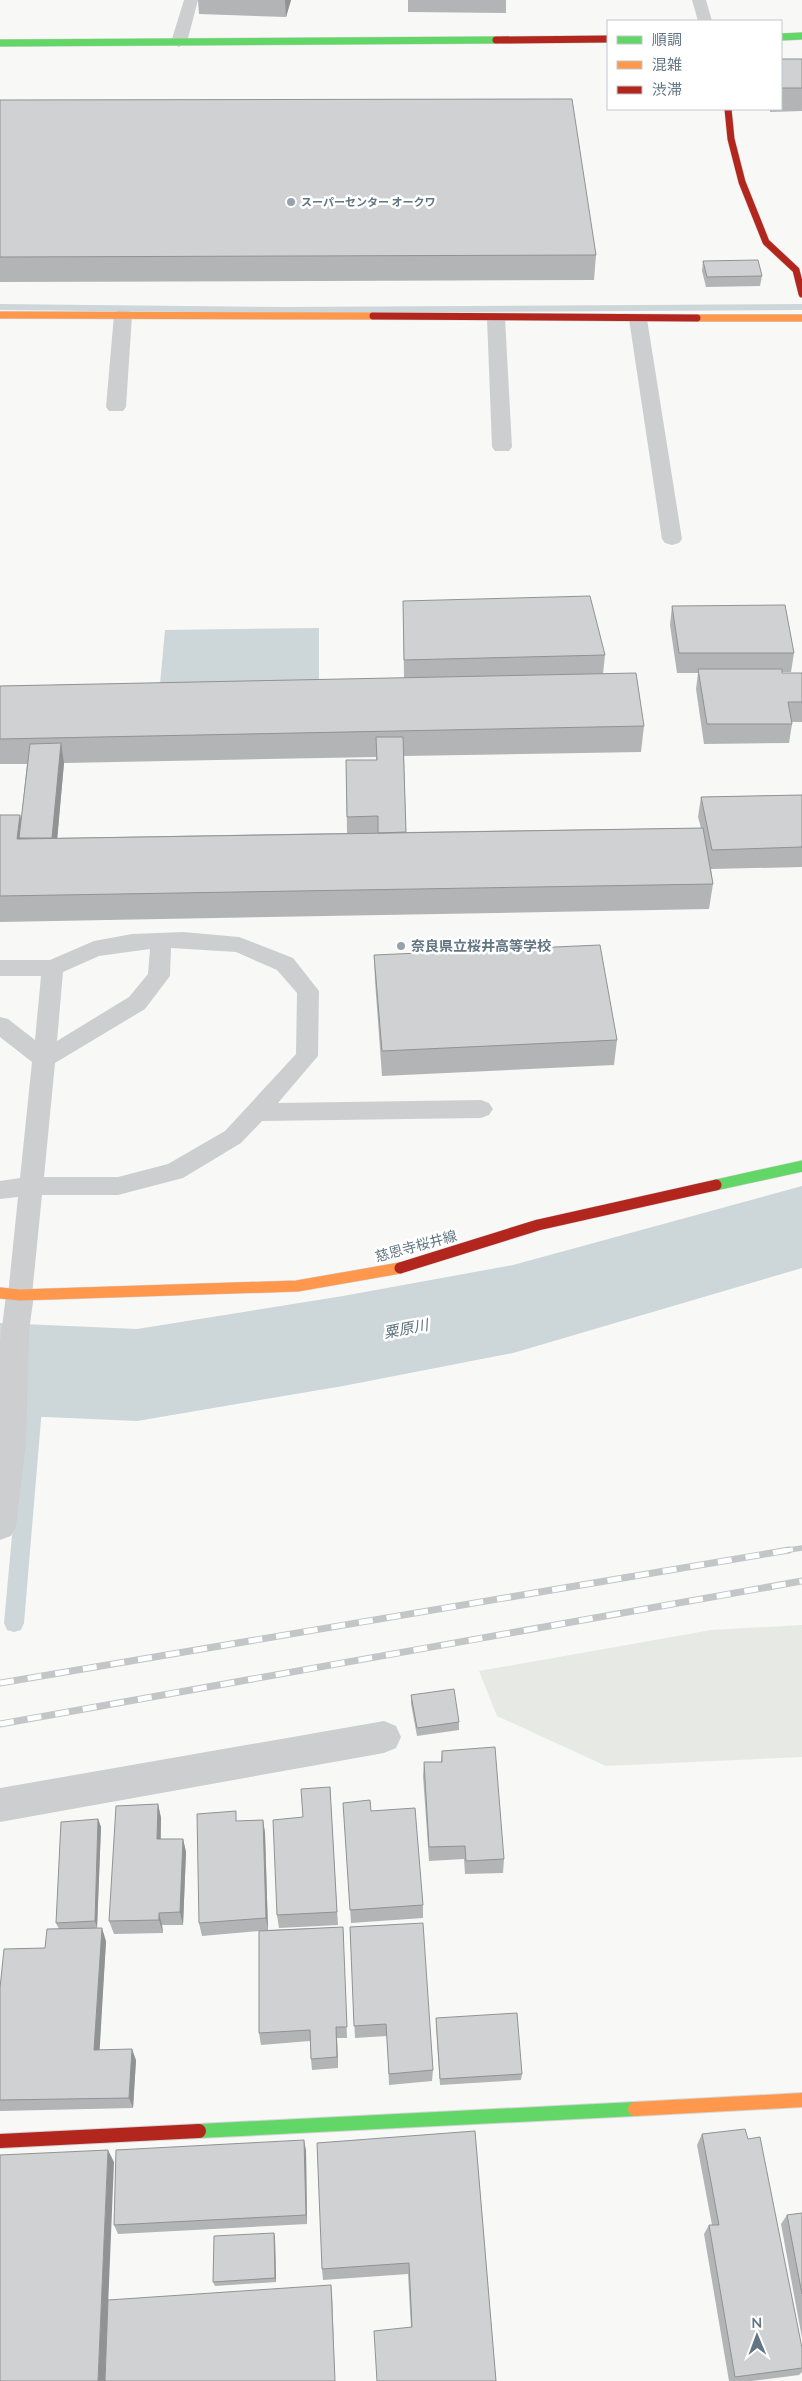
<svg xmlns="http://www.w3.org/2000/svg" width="802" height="2381" font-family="Lato,'Noto Sans JP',sans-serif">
  <rect width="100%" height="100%" fill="#f8f8f7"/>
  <path fill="#e7eae4" d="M 802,1625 L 802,1757 L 606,1766 L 497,1716 L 479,1671 L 711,1630 Z"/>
  <path fill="#cdd6d8" d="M 319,628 L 319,682 L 160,684 L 165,630 Z"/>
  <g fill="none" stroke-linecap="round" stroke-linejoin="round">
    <path fill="#cdd6d8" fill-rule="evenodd" d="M 0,304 L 286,307 L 802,304 L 802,310 L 286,313 L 0,310 Z
      M 36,1364 L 43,1366 L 45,1372 L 24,1623 L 21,1630 L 14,1632 L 7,1630 L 4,1623 L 27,1372 L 29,1366 Z"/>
    <path fill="#cdd6d8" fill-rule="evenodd" d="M 802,1186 L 802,1268 L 513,1353 L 343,1386 L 137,1421 L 0,1415 L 0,1323 L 137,1329 L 343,1296 L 513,1265 Z"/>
    <g stroke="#d5d6d7" stroke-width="8">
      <path id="fast-far2" d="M 781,37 L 802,36
        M 0,43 L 496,40"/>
    </g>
    <g stroke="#d5d6d7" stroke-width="12">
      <path id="fast-far1" d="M 716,1185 L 802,1166"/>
    </g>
    <g stroke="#d5d6d7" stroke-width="16">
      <path id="fast" d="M 199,2131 L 635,2109"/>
    </g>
    <g stroke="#d5d6d7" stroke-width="8">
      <path id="slow-far2" d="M 0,315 L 373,316
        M 697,318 L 802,318"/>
    </g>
    <g stroke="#d5d6d7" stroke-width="12">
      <path id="slow-far1" d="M 0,1293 L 20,1295 L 297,1286 L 400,1268"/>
    </g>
    <g stroke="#d5d6d7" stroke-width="16">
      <path id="slow" d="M 635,2109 L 802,2100"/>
    </g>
    <g stroke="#d5d6d7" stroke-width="8">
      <path id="jam-far2" d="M 496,40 L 608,39
        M 728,109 L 731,139 L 742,182 L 766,242 L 796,270 L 802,294
        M 373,316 L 697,318"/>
    </g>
    <g stroke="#d5d6d7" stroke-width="12">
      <path id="jam-far1" d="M 400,1268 L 538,1225 L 716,1185"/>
    </g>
    <g stroke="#d5d6d7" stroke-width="16">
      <path id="jam" d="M 0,2141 L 199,2131"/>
    </g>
    <path fill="#cdcecf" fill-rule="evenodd" d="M 183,932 L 239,937 L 293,958 L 319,991 L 318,1056 L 278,1103 L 481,1100 L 489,1103 L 493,1109 L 489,1115 L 481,1118 L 262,1121 L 241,1143 L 183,1178 L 118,1195 L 42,1195 L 32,1295 L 29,1302 L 20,1305 L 11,1302 L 8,1295 L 18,1197 L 0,1199 L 0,1181 L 20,1178 L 32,1062 L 0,1037 L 0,1017 L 8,1019 L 35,1040 L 41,976 L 0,976 L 0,960 L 50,960 L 94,941 L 132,934 ZM 171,948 L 236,952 L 277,970 L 297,993 L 296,1054 L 225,1131 L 168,1164 L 118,1177 L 44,1177 L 55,1063 L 145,1009 L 170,976 ZM 150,949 L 148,974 L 129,997 L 57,1041 L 63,972 L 99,956 Z"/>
    <path fill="#cdcecf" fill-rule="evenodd" d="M 184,0 L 198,0 L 187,42 L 179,47 L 171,42 Z
      M 692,0 L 706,0 L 712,21 L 698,21 Z
      M 123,310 L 129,311 L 132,315 L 126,407 L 123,411 L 109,411 L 106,407 L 114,315 L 117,311 Z
      M 496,313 L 502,314 L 505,318 L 512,447 L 509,451 L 495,451 L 492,447 L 487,318 L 490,314 Z
      M 638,314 L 644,315 L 647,319 L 682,539 L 679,543 L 672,545 L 665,543 L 662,539 L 629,319 L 632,315 Z
      M 20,1283 L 30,1287 L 34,1295 L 29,1331 L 26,1441 L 16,1526 L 11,1536 L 0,1540 L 0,1343 L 6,1295 L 10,1287 Z
      M 384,1721 L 396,1726 L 401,1737 L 396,1748 L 384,1753 L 0,1822 L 0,1788 Z"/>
    <use href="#fast-far2" stroke="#63d668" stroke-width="7"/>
    <use href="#fast-far1" stroke="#63d668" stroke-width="11"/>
    <use href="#fast" stroke="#63d668" stroke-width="14"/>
    <use href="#slow-far2" stroke="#ff974d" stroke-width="7"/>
    <use href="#slow-far1" stroke="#ff974d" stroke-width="11"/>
    <use href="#slow" stroke="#ff974d" stroke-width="14"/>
    <use href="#jam-far2" stroke="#b3261e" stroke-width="7"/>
    <use href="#jam-far1" stroke="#b3261e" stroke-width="11"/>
    <use href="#jam" stroke="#b3261e" stroke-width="14"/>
    <g stroke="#c3c5c6" stroke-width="5.5">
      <path id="rail-far1" d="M 782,1551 L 802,1548"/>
    </g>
    <g stroke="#c3c5c6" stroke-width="7">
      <path id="rail" d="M 0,1683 L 789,1550
        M 0,1724 L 802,1581"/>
    </g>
    <use href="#rail-far1" stroke="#fff" stroke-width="4" stroke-dasharray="11" stroke-linecap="butt"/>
    <use href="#rail" stroke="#fff" stroke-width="5" stroke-dasharray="14" stroke-linecap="butt"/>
  </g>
  <path fill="#b2b4b5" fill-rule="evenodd" d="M 198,0 L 291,0 L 286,17 L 199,14 Z
    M 408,0 L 506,0 L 506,13 L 408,12 Z
    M 781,59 L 802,59 L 802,111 L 770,112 L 770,109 L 781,109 Z
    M 0,100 L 596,255 L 594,280 L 0,282 Z
    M 703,261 L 762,276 L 760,286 L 706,287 L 702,271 Z
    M 403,601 L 605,655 L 603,674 L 644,726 L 641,752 L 404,756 L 406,832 L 701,828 L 698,817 L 701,797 L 802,795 L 802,867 L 711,869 L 713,884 L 709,909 L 0,922 L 0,815 L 20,815 L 21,821 L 27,764 L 0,764 L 0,686 L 404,678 ZM 376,757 L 376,760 L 346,760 L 347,833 L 57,838 L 64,763 Z
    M 672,606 L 794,653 L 791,672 L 782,672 L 782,673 L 802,673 L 802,722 L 792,722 L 792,724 L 789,743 L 704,744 L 696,689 L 698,673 L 677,673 L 670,625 Z
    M 374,955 L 617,1040 L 614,1065 L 382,1076 L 375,981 Z
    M 411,1695 L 459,1722 L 459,1730 L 417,1736 L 411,1704 Z
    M 442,1751 L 504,1859 L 503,1873 L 465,1874 L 464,1859 L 429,1861 L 423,1776 L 424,1762 L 441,1762 Z
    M 330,1787 L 338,1925 L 279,1928 L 277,1915 L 303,1817 Z
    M 343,1803 L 371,1811 L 423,1905 L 423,1918 L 351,1923 Z
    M 158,1804 L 161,1818 L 161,1839 L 183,1839 L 186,1852 L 183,1925 L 162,1925 L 163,1933 L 114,1934 L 109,1921 Z
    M 98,1819 L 101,1827 L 97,1928 L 73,1929 L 106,1941 L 99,2050 L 136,2060 L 133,2108 L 0,2111 L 0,1988 L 45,1948 L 59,1929 L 56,1923 Z
    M 263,1820 L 265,1833 L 268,1930 L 343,1927 L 347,2038 L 337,2038 L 338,2068 L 312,2070 L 311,2059 L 310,2041 L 261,2045 L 259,2033 L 259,1931 L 202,1936 L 199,1923 L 238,1821 Z
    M 350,1927 L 433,2070 L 432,2081 L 389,2085 L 387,2036 L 355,2038 Z
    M 436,2018 L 522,2074 L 521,2080 L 440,2085 L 436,2025 Z
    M 475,2131 L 496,2381 L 411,2328 L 408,2274 L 323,2280 L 322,2269 Z
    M 702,2134 L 802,2348 L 802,2372 L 799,2375 L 751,2381 L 729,2381 L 704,2234 L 709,2225 L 712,2225 L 697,2145 Z
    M 306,2150 L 307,2224 L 118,2234 L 114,2225 Z
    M 802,2213 L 802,2338 L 781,2224 L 787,2215 Z
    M 274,2233 L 275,2238 L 276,2282 L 215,2286 L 213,2282 Z"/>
  <path fill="#919293" d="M 285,0 L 291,0 L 286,17 Z
    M 61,743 L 64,763 L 55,864 L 51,844 Z
    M 20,815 L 25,840 L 17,839 Z
    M 158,1804 L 161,1818 L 160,1853 L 157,1839 Z
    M 98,1819 L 101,1827 L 97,1928 L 95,1921 Z
    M 263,1820 L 265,1833 L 268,1931 L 266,1918 Z
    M 183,1839 L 186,1852 L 183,1925 L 180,1912 Z
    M 159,1913 L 162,1925 L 163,1933 L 159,1920 Z
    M 102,1928 L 106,1941 L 99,2061 L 94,2050 Z
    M 336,2027 L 337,2038 L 338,2068 L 337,2057 Z
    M 132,2049 L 136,2060 L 133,2108 L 129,2098 Z
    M 304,2140 L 306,2150 L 307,2224 L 306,2215 Z
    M 108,2150 L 114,2162 L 105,2381 L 98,2381 Z
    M 274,2233 L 275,2238 L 276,2282 L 275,2278 Z
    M 331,2285 L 332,2293 L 335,2381 Z"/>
  <path fill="#cfd1d2" stroke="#919293" d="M 781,59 L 802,59 L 802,88 L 781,88 Z
    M 572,99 L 596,255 L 0,257 L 0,100 Z
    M 758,260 L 762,276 L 707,277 L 703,261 Z
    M 590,596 L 605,655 L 404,660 L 403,601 Z
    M 785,605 L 794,653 L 679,653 L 672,606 Z
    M 698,669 L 782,669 L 782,673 L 802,673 L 802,702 L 788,702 L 792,724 L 707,724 Z
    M 636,673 L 644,726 L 0,739 L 0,686 Z
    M 376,737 L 403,737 L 406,832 L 378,833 L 378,816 L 347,817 L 346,760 L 377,760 Z
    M 61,743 L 52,838 L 19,838 L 30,744 Z
    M 802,795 L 802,847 L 712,850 L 701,797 Z
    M 0,815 L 20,815 L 17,839 L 703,828 L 713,884 L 0,896 Z
    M 600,945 L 617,1040 L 382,1051 L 374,955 Z
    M 454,1689 L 459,1722 L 417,1728 L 411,1695 Z
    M 495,1747 L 504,1859 L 466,1861 L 465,1846 L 429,1847 L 424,1762 L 442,1762 L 442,1751 Z
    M 330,1787 L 337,1912 L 277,1915 L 273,1820 L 303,1817 L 301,1789 Z
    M 370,1800 L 371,1811 L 415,1808 L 423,1905 L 350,1910 L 343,1803 Z
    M 158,1804 L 157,1839 L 183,1839 L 180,1912 L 159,1913 L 159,1920 L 109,1921 L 116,1806 Z
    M 236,1811 L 236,1821 L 263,1820 L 266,1918 L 199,1923 L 197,1814 Z
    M 98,1819 L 95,1921 L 56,1923 L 61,1822 Z
    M 423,1923 L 433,2070 L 389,2074 L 386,2024 L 354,2026 L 350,1927 Z
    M 343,1927 L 347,2027 L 336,2027 L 337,2057 L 311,2059 L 310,2030 L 259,2033 L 259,1931 Z
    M 102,1928 L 94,2050 L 132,2049 L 129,2098 L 0,2100 L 0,1988 L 4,1949 L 45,1948 L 47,1929 Z
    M 517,2013 L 522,2074 L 440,2079 L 436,2018 Z
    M 745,2129 L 748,2139 L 760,2137 L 802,2348 L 802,2368 L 735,2377 L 709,2225 L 719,2225 L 702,2134 Z
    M 475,2131 L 496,2381 L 377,2381 L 374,2331 L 412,2327 L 409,2263 L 322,2269 L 317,2143 Z
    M 304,2140 L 306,2215 L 114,2225 L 116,2150 Z
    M 108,2150 L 98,2381 L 0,2381 L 0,2155 Z
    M 802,2213 L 802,2294 L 787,2215 Z
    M 274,2233 L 275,2278 L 213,2282 L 214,2236 Z
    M 331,2285 L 335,2381 L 105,2381 L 108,2300 Z"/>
  <g fill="#96a3ac" stroke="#fff" stroke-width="2">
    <circle cx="291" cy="202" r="5"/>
    <circle cx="401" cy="946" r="5"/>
  </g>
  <g text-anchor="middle" stroke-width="5" stroke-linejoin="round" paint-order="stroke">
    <g font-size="11" font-weight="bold" fill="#627583" stroke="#fff" text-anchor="start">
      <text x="301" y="206">スーパーセンター オークワ</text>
    </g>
    <g font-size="14" font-weight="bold" fill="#627583" stroke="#fff" text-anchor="start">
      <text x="411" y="951">奈良県立桜井高等学校</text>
    </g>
    <g font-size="14" fill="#627583" stroke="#fff">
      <text transform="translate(416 1246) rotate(-15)" y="5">慈恩寺桜井線</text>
    </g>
    <g font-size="15" font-style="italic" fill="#5d747d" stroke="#fff">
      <text transform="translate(406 1329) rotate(-11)" y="5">粟原川</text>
    </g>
  </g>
  <rect x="607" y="20" width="175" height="90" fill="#ffffff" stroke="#c0c8cd"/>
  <rect x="617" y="36" width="25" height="8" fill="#63d668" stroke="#c0c8cd"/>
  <text x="652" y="45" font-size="15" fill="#627583">順調</text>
  <rect x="617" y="61" width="25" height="8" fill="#ff974d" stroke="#c0c8cd"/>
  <text x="652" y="70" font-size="15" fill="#627583">混雑</text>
  <rect x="617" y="86" width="25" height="8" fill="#b3261e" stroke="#c0c8cd"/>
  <text x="652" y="95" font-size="15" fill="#627583">渋滞</text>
  <g transform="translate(757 2336) rotate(359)" stroke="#ffffff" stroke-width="4" paint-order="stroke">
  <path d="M0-4L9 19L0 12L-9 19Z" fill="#627583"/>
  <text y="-8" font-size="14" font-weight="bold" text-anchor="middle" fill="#627583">N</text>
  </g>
</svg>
